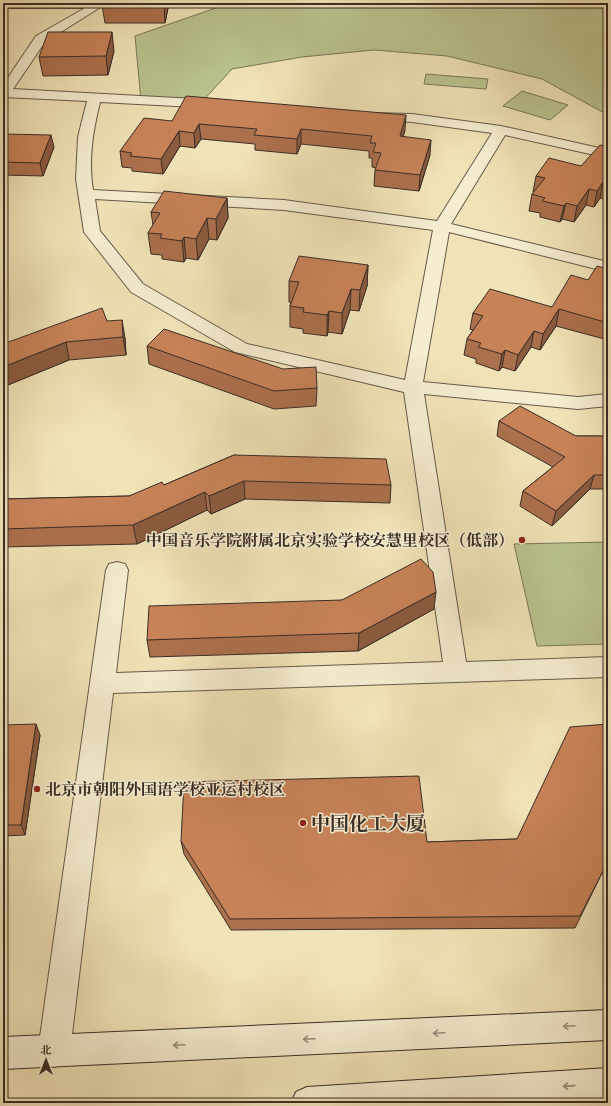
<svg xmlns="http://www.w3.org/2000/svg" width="611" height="1106" font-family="'IM FELL English','Noto Serif SC',serif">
  <rect width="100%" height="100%" fill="#f0e3b7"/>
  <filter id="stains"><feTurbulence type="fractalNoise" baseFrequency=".005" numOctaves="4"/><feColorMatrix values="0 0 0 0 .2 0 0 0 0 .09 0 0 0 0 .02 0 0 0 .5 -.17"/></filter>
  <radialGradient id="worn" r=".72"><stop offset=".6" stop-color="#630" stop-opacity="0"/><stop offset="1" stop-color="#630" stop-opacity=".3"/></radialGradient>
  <path fill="#bac38e" stroke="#7a785a" d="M 230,3 L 608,3 L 608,115 L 542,79 L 447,56 L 374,50 L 302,57 L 232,69 L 200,104 L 141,101 L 135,36 Z
    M 426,74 L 488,79 L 486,89 L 424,84 Z
    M 522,91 L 568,105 L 550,120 L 503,106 Z
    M 608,542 L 608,644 L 537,646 L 514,544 Z"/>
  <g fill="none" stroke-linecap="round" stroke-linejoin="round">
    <g stroke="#675a4a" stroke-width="2">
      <path id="street" d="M 3,3 L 107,3 L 45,42 L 13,89 L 213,100 L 218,101 L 220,104 L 218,107 L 213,108 L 100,102 C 93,131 88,160 93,190 L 284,200 L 437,221 L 492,133 L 412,122 L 377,120 L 372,119 L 370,116 L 372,113 L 412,114 L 501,126 L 608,150 L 608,158 L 505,135 L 451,224 L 608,262 L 608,272 L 449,232 L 423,382 L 578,397 L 608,394 L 608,406 L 578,409 L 424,394 L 466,662 L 608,657 L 608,677 L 113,693 L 70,1051 L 65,1062 L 54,1067 L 43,1062 L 38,1051 L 106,570 L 109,564 L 117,562 L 125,564 L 128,570 L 116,673 L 443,662 L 404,392 L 235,352 L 131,292 L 84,232 L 76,179 L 78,137 L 87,101 L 3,97 L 3,85 L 36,36 L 85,8 L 3,8 ZM 95,199 L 284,210 L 433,230 L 405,380 L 247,344 L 143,284 L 100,231 Z"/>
    </g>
    <g stroke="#392d26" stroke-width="2">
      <path id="secondary" d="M 608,1010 L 608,1040 L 3,1069 L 3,1037 Z
        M 608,1068 L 608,1100 L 560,1103 L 291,1103 L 296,1092 L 307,1087 Z"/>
    </g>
    <use href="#street" fill="#f5edd0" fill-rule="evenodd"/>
    <use href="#secondary" fill="#f5edd0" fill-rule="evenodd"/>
  </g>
  <path fill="#ab704c" stroke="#392d26" d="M 103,3 L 169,3 L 165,23 L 105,23 L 102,5 Z
    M 114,51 L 108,75 L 43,76 L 39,57 Z
    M 172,121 L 405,130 L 403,137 L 430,155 L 419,191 L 374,186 L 375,170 L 376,168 L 372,167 L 372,158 L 369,158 L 369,151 L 301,144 L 297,154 L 255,150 L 255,144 L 201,139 L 195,148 L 180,146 L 163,174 L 132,171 L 132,168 L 122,167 L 120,151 Z
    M 3,134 L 54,147 L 43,176 L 3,175 Z
    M 608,147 L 608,200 L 600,198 L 594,207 L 586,205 L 574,222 L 562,219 L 560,222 L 540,217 L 540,213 L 529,211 L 532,194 L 534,192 L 533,192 L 536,176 L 581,166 Z
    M 227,198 L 228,218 L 217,240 L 209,239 L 198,260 L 186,258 L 184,262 L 162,259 L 162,255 L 151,254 L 148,233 L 153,225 L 151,212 Z
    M 368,265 L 367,286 L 359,311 L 350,310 L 342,334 L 328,332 L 327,336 L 303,333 L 303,329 L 290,327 L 290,306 L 291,302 L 289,302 L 289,281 Z
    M 608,269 L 608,340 L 556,326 L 540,350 L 531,347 L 515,371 L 502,367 L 499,371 L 476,363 L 476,359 L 464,355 L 467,339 L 473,330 L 470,329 L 473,313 L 552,307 L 588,280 Z
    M 107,321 L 125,338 L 126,355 L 69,360 L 3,387 L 3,344 Z
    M 147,346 L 317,388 L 316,406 L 274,409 L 149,364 Z
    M 499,421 L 576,436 L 608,436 L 608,489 L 590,489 L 552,526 L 520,506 L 523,491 L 553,467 L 497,436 Z
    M 234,455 L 391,485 L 390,503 L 245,499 L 211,514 L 207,510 L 137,544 L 3,547 L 3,499 L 129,496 L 164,485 Z
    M 342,600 L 434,609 L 358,651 L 150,657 L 147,640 Z
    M 608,724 L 608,861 L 575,928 L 231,930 L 184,854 L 181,841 L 427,842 L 517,839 Z
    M 3,725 L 40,735 L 25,835 L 3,836 Z"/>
  <path fill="#8b5b3e" stroke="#392d26" d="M 164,3 L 169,3 L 165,23 L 164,5 Z
    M 112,32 L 114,51 L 108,75 L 106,56 Z
    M 406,115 L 405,130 L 399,151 L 400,136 Z
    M 199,124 L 201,139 L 195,148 L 194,133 Z
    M 301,129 L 301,144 L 297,154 L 297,139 Z
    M 179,131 L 180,146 L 163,174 L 161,159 Z
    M 51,135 L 54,147 L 43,176 L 40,163 Z
    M 431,140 L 430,155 L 419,191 L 420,175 Z
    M 603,182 L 600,198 L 594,207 L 597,191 Z
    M 589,189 L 586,205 L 574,222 L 577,206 Z
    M 227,198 L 228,218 L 217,240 L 216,219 Z
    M 566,203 L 562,219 L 560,222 L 564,206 Z
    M 207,218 L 209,239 L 198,260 L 196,239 Z
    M 184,237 L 186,258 L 184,262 L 182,241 Z
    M 368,265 L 367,286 L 359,311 L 360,290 Z
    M 351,289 L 350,310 L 342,334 L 342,313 Z
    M 559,309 L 556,326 L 540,350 L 543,334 Z
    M 329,311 L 328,332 L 327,336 L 327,315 Z
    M 122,320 L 125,338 L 126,355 L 123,337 Z
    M 534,331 L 531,347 L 515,371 L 518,355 Z
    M 66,342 L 69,360 L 3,387 L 3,367 Z
    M 505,350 L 502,367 L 499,371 L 502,354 Z
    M 594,475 L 590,489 L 552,526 L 556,511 Z
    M 244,481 L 245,499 L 211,514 L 209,496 Z
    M 205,492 L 207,510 L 137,544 L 133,525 Z
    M 436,592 L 434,609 L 358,651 L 359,633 Z
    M 36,724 L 40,735 L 25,835 L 21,825 Z"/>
  <path fill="#c78258" stroke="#392d26" d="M 103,3 L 164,3 L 164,5 L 102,5 Z
    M 48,32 L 112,32 L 106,56 L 39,57 Z
    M 186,96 L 406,115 L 400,136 L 431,140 L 420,175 L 375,170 L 381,153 L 373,152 L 376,143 L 370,143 L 372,136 L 301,129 L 297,139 L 254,135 L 257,129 L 199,124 L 194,133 L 179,131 L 161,159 L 130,156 L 132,153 L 120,151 L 144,118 L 172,121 Z
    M 3,134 L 51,135 L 40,163 L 3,162 Z
    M 600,145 L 608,147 L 608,183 L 603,182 L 597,191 L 589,189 L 577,206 L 566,203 L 564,206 L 542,201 L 545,198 L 532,194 L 545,178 L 536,176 L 549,158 L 581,166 Z
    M 164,191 L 227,198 L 216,219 L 207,218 L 196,239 L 184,237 L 182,241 L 160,238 L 162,234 L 148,233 L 160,213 L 151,212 Z
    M 299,256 L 368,265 L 360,290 L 351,289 L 342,313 L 329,311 L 327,315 L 303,312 L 304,308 L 290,306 L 299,282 L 289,281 Z
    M 597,266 L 608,269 L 608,323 L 559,309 L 543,334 L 534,331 L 518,355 L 505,350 L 502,354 L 478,347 L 481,343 L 467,339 L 483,316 L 473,313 L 490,289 L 552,307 L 571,275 L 588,280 Z
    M 102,308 L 107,321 L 122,320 L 123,337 L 66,342 L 3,367 L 3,344 Z
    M 164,329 L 283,369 L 316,367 L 317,388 L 274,391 L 147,346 Z
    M 520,406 L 576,436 L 608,436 L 608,475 L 594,475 L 556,511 L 523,491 L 565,457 L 499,421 Z
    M 234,455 L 386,459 L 391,485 L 244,481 L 209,496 L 205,492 L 133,525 L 3,529 L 3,499 L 129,496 L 162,482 L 164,485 Z
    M 421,559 L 433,572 L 436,592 L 359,633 L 147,640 L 149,606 L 342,600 Z
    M 36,724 L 21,825 L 3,825 L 3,725 Z
    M 608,724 L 608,861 L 580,916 L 230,919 L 181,841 L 184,782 L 419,776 L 427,842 L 517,839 L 570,727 Z"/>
  <defs><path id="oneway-shaft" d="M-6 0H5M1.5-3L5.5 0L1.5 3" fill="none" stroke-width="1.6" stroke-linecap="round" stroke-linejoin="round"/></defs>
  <g stroke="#978d7b">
    <use href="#oneway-shaft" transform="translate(569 1026) rotate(177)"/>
    <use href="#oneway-shaft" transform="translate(439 1033) rotate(177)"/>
    <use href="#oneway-shaft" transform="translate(309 1039) rotate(177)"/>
    <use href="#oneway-shaft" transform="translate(179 1045) rotate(177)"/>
    <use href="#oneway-shaft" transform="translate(569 1086) rotate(176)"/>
  </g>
  <g fill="#8f2418" stroke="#f5edd0" stroke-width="1.5">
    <circle cx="522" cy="540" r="4"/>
    <circle cx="37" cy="789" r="4"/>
    <circle cx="303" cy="823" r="4"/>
  </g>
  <g text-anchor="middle" stroke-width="3" stroke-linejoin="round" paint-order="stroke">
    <g font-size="16" font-weight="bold" fill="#392d26" stroke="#f5edd0" text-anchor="end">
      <text x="514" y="546">中国音乐学院附属北京实验学校安慧里校区（低部）</text>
      <text x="45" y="795" text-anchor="start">北京市朝阳外国语学校亚运村校区</text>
    </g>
    <g font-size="19" font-weight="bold" fill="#392d26" stroke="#f5edd0" text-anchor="start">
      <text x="311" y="830">中国化工大厦</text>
    </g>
  </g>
  <rect width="611" height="1106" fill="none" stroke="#f0e3b7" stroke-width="16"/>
  <rect x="4" y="4" width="603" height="1098" fill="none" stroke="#392d26" stroke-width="2"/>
  <rect x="8" y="8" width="595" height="1090" fill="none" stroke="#392d26"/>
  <g transform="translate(46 1060)" stroke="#f5edd0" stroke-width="3" paint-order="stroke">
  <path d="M0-3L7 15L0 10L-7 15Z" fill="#392d26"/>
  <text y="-6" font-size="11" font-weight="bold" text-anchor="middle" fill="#392d26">北</text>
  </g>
  <rect width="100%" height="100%" filter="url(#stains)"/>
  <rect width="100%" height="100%" fill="url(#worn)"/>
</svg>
